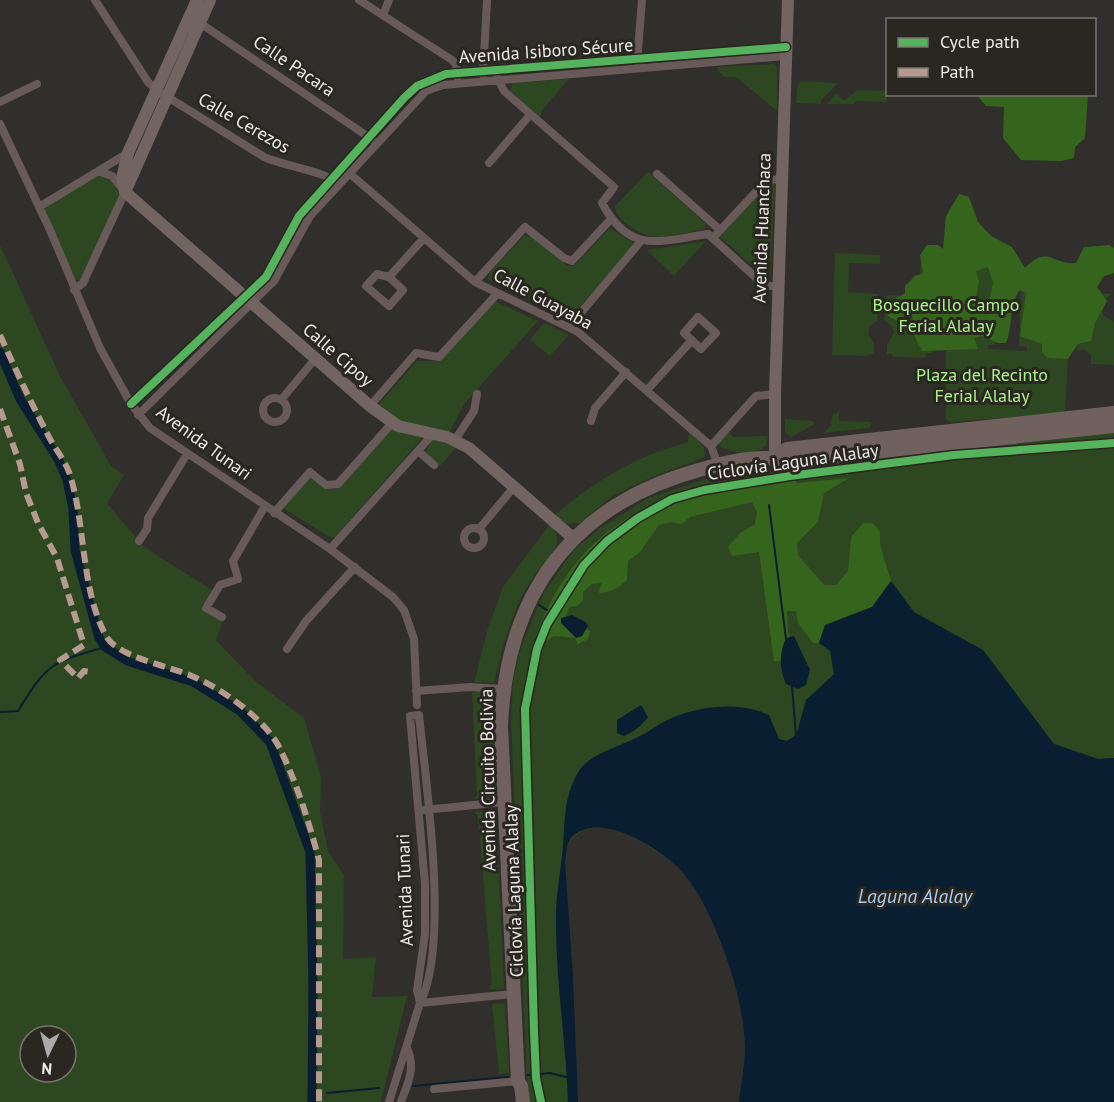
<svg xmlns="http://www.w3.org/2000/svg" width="1114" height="1102" font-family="'PT Sans',sans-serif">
  <rect width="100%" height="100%" fill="#312f2c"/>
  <path fill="#2d4721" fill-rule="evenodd" d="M 774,64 L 777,67 L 777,111 L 736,77 L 725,77 L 717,70 L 718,67 Z
    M 569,79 L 542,110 L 540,117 L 510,90 L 513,83 Z
    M 800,81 L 838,83 L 821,100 L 821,104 L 796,103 L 797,88 Z
    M 857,90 L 887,91 L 887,102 L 855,101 L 854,104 L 827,104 L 836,93 L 844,101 Z
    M 648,172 L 706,224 L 704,229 C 673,235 655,245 628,225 C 621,219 616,216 615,206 Z
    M 101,176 C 112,180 118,187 120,199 L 79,281 L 74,280 L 45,210 L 46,207 L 95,177 Z
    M 769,182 L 775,185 L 770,275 L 767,279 L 720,237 Z
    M 610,228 L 633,243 L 633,248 L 572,315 L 566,315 L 488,279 L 489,273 L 524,236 C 541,236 554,261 570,266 L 576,264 Z
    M 706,241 L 674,276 L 647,250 Z
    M 0,245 L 60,376 L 111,466 L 124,475 L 107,503 L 144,547 L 212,590 L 201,608 L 223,622 L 216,640 L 255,681 L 304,718 L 321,777 L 320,812 L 328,851 L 344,875 L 343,959 L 376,957 L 372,997 L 407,996 L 381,1102 L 0,1102 ZM 30,1036 L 66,1036 L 66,1072 L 30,1072 Z
    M 835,253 L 880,255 L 880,264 L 849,263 L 848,292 L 879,294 L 877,321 L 870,326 L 868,334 L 874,343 L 874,354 L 867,354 L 867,356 L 832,355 Z
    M 999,256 L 995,345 L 988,345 L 988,349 L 1027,351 L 1027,347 L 1019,346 L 1021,289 L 1072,292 L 1065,410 L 1060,414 L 950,422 L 946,419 L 945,257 Z
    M 921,257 L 938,258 L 932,353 L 926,353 L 925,358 L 893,357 L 892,354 L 887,354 L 887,344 L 894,333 L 892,326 L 884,320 L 887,295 L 919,296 Z
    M 1080,292 L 1112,294 C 1103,299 1100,307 1104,316 L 1114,322 L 1114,365 L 1091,364 L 1091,355 L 1086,350 L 1077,350 Z
    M 495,301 L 538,321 L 464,404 L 449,433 L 404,423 L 377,406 L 417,361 L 438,361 L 443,358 Z
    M 544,323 L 569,335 L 550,356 L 530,340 Z
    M 839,412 L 839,421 L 872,422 L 869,428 L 824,433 L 831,425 L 832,415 Z
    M 785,419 L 813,421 L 815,424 L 791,437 L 785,432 Z
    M 393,427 L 422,438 L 335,537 L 329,537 L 283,508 L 310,477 L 326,489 L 337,488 Z
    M 689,431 L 704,447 L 705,457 L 643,481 L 611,497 L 580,523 L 565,524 L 555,515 C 586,488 619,467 657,452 C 667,448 678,446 688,442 Z
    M 1114,431 L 1114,758 L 1098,759 L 1054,744 L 666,858 C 641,840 591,807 568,845 L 563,845 L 560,875 L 568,1102 L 528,1102 L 511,723 L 513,682 L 519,653 L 543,594 L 573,551 L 599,529 L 648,498 L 706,479 L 953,448 Z
    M 729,432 L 733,437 L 768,436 L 766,446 C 753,456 730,454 717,444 Z
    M 433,440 L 458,445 L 440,466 L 425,452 Z
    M 550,524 C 555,530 560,537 556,545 C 550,560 535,572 527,587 C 510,617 502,649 494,683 L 474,682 L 488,628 L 503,587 Z
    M 495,691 L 493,730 L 495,797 L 474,799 L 477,796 L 472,692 Z
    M 496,810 L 504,989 L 489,989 L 492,986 L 478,816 L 475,812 Z
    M 505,1003 L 509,1073 L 499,1074 L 492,1004 Z"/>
  <path fill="#35651d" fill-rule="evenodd" d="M 977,95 L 1088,95 L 1085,138 L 1075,147 L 1074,158 L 1061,161 L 1021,160 L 1003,138 L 1004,107 L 986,106 Z
    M 959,194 L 969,197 L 978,222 L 991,236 L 1012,247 L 1025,268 C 1048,244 1052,265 1076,263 L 1084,247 L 1109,245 L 1114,248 L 1114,273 L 1104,276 L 1097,287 L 1107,301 L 1095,323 L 1091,341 L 1078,344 L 1068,359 L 1048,358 L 1042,352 L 1042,344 L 1020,336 L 1026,293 L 1020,290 C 1009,301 1013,327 1006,343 L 998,343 L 982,336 L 974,338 L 978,349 L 922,351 L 913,333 L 912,302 L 899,322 L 888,316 L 885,306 L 905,293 L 905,286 L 915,276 L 923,273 L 920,255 L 927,245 L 938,245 L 943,249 L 946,216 ZM 988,267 L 993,283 L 988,306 L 979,309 L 976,298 L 979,282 L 976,271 Z
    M 783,473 L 798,483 L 849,478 L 824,493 L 818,522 L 797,543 L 798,555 L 824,585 L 836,585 L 848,571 L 851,537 L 863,523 L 873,523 L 880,532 L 880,545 L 891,581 L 872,607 L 825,625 L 819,643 L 813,643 L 798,623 L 796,611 L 787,611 L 788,632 L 796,651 L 785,662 L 774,661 L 759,552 L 732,556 L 728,547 L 740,533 L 755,524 L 757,512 L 752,502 L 690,517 L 682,524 L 671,522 L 659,525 L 640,552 L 628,561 L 627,580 C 617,589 612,592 599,593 L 601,583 L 592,584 L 583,592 L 583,600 L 577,606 L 569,607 L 566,618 L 590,631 L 588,639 L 578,644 L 575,638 L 554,636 L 531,651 C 572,521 658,490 783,473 Z"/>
  <path fill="#0a1e31" d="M 891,581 L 914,612 L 983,650 L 1054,744 L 1098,759 L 1114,758 L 1114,1102 L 739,1102 C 741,1085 744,1068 745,1052 C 745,1008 729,959 711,919 C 702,899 689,876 672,862 C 651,844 599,812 573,836 C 566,842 566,854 565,862 L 573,977 L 578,1102 L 568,1102 C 566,1040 555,978 556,915 C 556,893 561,870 563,847 C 565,819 564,792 581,768 C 594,751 633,743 652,729 C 683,707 735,699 769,715 L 779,739 L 788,741 L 796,736 L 806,700 L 834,674 L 830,651 L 819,643 L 825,625 L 872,607 Z
    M 572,615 L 586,622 L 588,626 L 582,636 L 576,638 L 561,623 L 561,618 Z
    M 794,636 L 810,670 L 806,685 L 798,689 L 786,684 C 779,669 779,653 786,638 Z
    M 641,705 L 648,717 C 641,726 635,731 624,736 L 617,733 L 617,720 Z"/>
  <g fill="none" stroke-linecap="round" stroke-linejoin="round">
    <path stroke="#0a1e31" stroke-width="2" d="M 769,505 L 786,639
      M 539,605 L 547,610
      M 0,712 L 18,711 C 48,662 51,663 105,647
      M 787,742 L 796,736 L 792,686
      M 528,1075 L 550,1073 L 566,1077
      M 413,1086 L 508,1077
      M 327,1093 L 379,1088"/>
    <path stroke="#0a1e31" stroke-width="9" d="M 0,352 L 20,399 L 58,459 L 67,480 L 73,509 L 75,550 L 99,638 L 105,647 L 127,661 L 193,682 L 240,711 L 270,742 L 310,852 L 313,986 L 312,1102"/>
    <path stroke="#675a58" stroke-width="8" d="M 95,0 L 148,82 L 158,91 L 264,157 C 284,166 323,171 338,183
      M 359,0 L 452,60 L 456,64 L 457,77
      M 383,15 L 389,0
      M 197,21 L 373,140
      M 637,63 L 642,0
      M 483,75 L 487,0
      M 497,77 L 504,91 L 614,187 L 602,203 C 630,255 659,241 708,234 L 764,285 L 778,287
      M 0,102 L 37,84
      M 0,124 L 50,230 L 100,348 L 131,404 L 150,428 L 330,549 L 393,597 L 404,610 L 414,639 L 417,705
      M 489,163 L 530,115
      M 348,172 L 475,282 L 578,332 L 711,446 L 718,465
      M 657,174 L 720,230
      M 39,207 L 128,153
      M 713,238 L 767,180 L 782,179
      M 377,274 L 389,277 L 403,290 L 389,306 L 366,286 Z
      M 389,277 L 424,238
      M 475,282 L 525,227 L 564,258 L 572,261 L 611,219
      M 74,290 L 83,283 L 125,192 L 112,176 L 98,171
      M 698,317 L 716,333 L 701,349 L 684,333 Z
      M 569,327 L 641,241
      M 647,390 L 692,340
      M263 410a12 12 0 1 1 24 0a12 12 0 1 1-24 0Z
      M 281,400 L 315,359
      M 131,404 L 266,277 L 299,216 L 404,98 L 417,86 L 446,74 L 786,47
      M 370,406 L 416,353 L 439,357 L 497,294
      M 138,415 L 274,281 L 310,216 L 426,91 L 443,85 L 786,56
      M 591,421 L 595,408 L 626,372
      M 455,440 L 474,411 L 477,394
      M 711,446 L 756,396 L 775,394
      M 418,451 L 434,465
      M 274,513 L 310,472 L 326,485 L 338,484 L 392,423
      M464 538a10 10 0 1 1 20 0a10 10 0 1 1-20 0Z
      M 479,529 L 513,488
      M 139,541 L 147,529 L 148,518 L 187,454
      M 330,549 L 433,434
      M 222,617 L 206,608 L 220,585 L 238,579 L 233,561 L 265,506
      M 287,649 L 306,621 L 355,567
      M 416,691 L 470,687 L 503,689
      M 424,810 L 504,802
      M 420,1003 L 513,994
      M 434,1089 L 518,1081
      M 389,1102 L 420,1003 C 450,945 426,783 419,715 L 410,716 L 425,884 L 425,934 L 417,990 L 420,1003
      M 401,1102 C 408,1083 416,1068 407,1048"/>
    <path stroke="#726461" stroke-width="12" d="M 125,192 L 370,406 L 398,426 L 447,437 L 469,448 L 573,538
      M 125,192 L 210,0
      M 125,192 L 122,178 L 128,153 L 197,0
      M 775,457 L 775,394 L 788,0"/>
    <path stroke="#71615e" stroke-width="14" d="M 775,457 L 787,449 L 1114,413
      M 523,1102 L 521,1086 L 518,1081 L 501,726 C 506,595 571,505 699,470 C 726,462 761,453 789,461 L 1114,426"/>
    <path stroke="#b69a8f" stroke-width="6" stroke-dasharray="12 6" stroke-linecap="butt" d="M 0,335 C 15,368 30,401 47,433 C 53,446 64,459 69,472 C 86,522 80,588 106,636 C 118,658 171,666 194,677 C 221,688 264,719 278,745 C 296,780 309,822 319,860 L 319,1102
      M 0,409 L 20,464 L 26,493 L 38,523 L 57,558 L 84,645 L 60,660 L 78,678 L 84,671 L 92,672"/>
    <g stroke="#2a2620" stroke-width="11">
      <path id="cycleway" d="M 131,404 L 266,277 L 299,216 L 404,98 L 417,86 L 446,74 L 786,47
        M 541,1102 L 536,1078 L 534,1031 L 525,709 L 537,649 L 547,624 L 584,565 L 607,541 L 638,518 L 672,499 L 704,490 L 790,476 L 954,455 L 1114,443"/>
    </g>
    <use href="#cycleway" stroke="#56b35d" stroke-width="8"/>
  </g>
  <g text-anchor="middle" stroke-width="6" stroke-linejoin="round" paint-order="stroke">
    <g font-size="18" fill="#eeeae7" stroke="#2a2620">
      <text transform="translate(546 51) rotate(-4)" y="6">Avenida Isiboro Sécure</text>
      <text transform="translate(294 66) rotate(34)" y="6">Calle Pacara</text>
      <text transform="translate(244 123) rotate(30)" y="6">Calle Cerezos</text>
      <text transform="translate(762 228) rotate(-88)" y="6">Avenida Huanchaca</text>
      <text transform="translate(543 299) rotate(28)" y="6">Calle Guayaba</text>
      <text transform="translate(338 355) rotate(41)" y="6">Calle Cipoy</text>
      <text transform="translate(204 443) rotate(36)" y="6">Avenida Tunari</text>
      <text transform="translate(793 462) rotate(-8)" y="6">Ciclovía Laguna Alalay</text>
      <text transform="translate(488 780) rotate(-91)" y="6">Avenida Circuito Bolivia</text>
      <text transform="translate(405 890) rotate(-92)" y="6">Avenida Tunari</text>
      <text transform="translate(514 891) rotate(-92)" y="6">Ciclovía Laguna Alalay</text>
    </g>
    <g font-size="18" fill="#a9f58b" stroke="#2a2620">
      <text x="946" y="311">Bosquecillo Campo<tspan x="946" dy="21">Ferial Alalay</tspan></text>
      <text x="982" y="381">Plaza del Recinto<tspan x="982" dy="21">Ferial Alalay</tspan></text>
    </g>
    <g font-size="20" font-style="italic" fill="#a7caee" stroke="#2a2620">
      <text x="915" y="903">Laguna Alalay</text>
    </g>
  </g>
  <rect x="886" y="18" width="210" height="78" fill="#2a2620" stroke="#787470" stroke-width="1.5"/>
  <rect x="898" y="38" width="30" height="9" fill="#56b35d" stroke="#787470" stroke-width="1.5"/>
  <text x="940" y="48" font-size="18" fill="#eeeae7">Cycle path</text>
  <rect x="898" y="68" width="30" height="9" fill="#b69a8f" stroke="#787470" stroke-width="1.5"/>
  <text x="940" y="78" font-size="18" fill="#eeeae7">Path</text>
  <g transform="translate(48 1054) rotate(185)"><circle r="28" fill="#2a2620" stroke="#787470" stroke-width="1.5"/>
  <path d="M0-4.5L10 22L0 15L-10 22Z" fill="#aca9a6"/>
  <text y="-9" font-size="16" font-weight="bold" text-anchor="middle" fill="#eeeae7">N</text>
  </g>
</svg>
